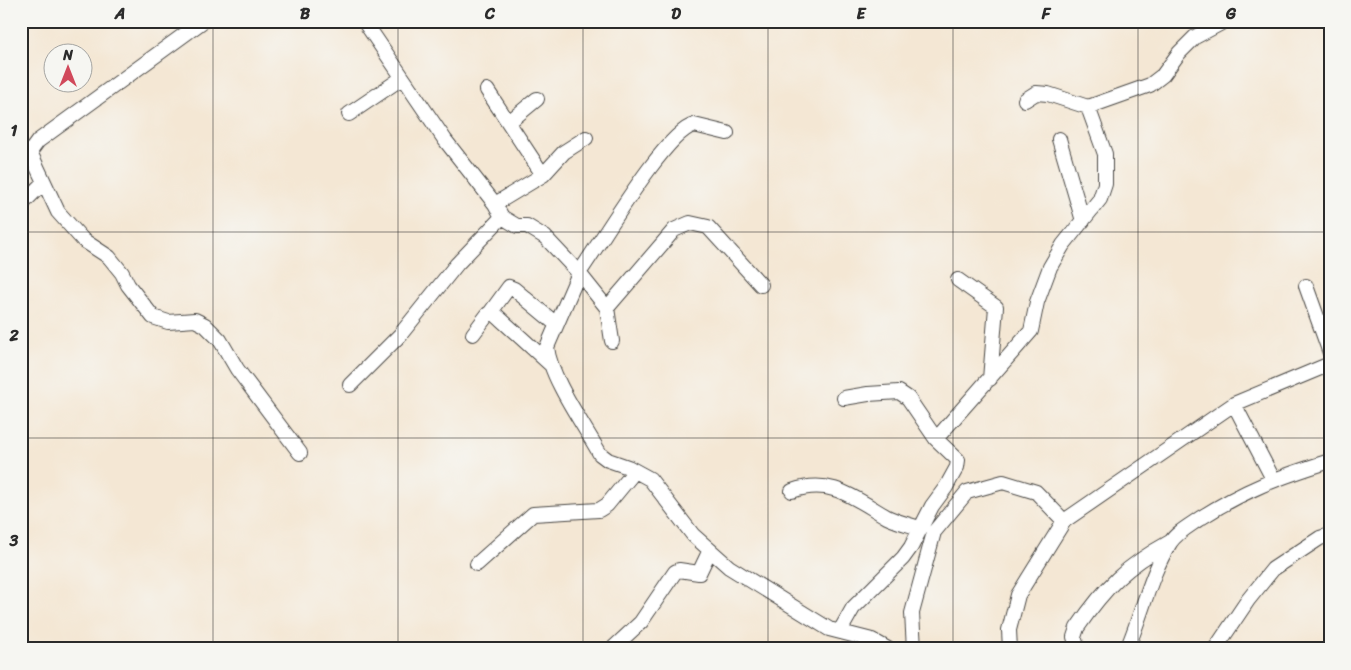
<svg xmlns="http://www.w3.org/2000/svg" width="1351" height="670" font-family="Sriracha,sans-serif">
  <rect width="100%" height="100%" fill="#f6f6f2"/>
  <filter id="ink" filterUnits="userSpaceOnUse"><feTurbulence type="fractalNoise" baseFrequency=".02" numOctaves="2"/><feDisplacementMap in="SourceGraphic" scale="10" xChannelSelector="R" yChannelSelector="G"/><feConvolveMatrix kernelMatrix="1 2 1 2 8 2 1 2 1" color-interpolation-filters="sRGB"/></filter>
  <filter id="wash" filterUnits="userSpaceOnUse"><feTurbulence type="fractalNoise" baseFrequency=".0096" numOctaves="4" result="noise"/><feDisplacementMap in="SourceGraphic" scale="20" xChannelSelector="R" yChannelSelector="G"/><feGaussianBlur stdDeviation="1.12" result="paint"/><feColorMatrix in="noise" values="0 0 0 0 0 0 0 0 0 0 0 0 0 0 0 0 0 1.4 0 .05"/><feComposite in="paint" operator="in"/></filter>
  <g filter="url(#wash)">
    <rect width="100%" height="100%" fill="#f4e7d4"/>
  </g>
  <g filter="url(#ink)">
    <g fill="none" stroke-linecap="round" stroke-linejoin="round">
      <g stroke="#494744" stroke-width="16">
        <path id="minor" d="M 364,21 L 445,140 L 495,204 L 502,217 L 517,226 L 527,226 L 545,237 L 579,273 L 547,347 C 550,378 584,425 600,454 L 608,460 L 628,467 L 650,479 L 693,535 L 729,567 L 829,629 L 872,640 L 888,649
          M 487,90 L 543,175
          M 1025,100 L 1036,93 L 1048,94 L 1088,107
          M 349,114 L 402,78
          M 509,122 L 537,99
          M 1059,139 L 1083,221
          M 30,152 L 58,212 L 83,240 L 109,257 L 122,273 L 128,285 L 153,317 L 168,322 L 195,320 L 205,325 L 220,340 L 237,369 L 300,453
          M 21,157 L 30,152 L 38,141 L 203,21
          M 495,204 L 543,175 L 564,152 L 586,138
          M 21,205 L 43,183
          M 958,280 L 996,307 L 990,379
          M 1306,286 L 1330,353
          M 607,308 L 674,230 L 690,223 L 708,227 L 761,285
          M 490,313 L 509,287 L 514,289 L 556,324
          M 473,334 L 488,314 L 495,314 L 550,364
          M 612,341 L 607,308 L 579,273 C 600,244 665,132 694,125 L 727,133
          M 350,385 L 400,335 L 457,264 L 502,217
          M 1234,404 L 1273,479
          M 936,439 L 1031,331 L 1037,302 L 1050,267 L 1063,245 L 1100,199 L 1105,184 L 1105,154 L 1088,107 L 1150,85 L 1163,75 L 1179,53 L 1195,37 L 1225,21
          M 792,491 C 831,477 854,498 887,517 C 897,522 910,525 920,528
          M 477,564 L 533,514 L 599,510 L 607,505 L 635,471
          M 840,631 L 853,608 L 903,558 L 911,547 L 932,506 L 946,487 L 957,467 L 958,460 L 936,439 L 908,398 L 899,392 L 868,394 L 844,398
          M 612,649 L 641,622 L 675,572 L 679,570 L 699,573 L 710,550
          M 914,649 L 912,613 L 934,532 L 967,492 L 1003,482 L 1036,492 L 1064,521
          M 1010,649 L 1009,630 L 1018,595 L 1064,521 L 1234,404 L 1330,364
          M 1078,649 L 1074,637 L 1077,628 C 1105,587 1126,566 1170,542
          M 1127,649 C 1141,617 1151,572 1170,543 C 1176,533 1189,526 1199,519 C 1244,490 1279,477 1330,461
          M 1215,649 L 1248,600 L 1273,569 L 1320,538 L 1330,535"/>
      </g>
      <use href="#minor" stroke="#fff" stroke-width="14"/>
    </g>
  </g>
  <path fill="none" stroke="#2b2b2b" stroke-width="1" stroke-opacity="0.55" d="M 213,21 L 213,649M 398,21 L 398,649M 583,21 L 583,649M 768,21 L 768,649M 953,21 L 953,649M 1138,21 L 1138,649M 21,232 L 1330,232M 21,438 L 1330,438"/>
  <rect width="1351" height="670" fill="none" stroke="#f6f6f2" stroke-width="55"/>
  <g transform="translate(68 68)"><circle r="24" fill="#f6f6f2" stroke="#a5a5a2"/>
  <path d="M0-4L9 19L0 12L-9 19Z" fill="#d1495b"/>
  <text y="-8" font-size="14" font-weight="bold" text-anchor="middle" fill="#2b2b2b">N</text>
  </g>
  <rect x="28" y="28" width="1296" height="614" fill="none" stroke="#2b2b2b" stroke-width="2"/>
  <g font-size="16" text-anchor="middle" font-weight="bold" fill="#2b2b2b">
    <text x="120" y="19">A</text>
    <text x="305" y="19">B</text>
    <text x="490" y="19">C</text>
    <text x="676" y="19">D</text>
    <text x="861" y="19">E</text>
    <text x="1046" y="19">F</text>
    <text x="1231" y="19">G</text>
    <text x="14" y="136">1</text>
    <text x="14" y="341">2</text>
    <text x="14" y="546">3</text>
  </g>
</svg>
